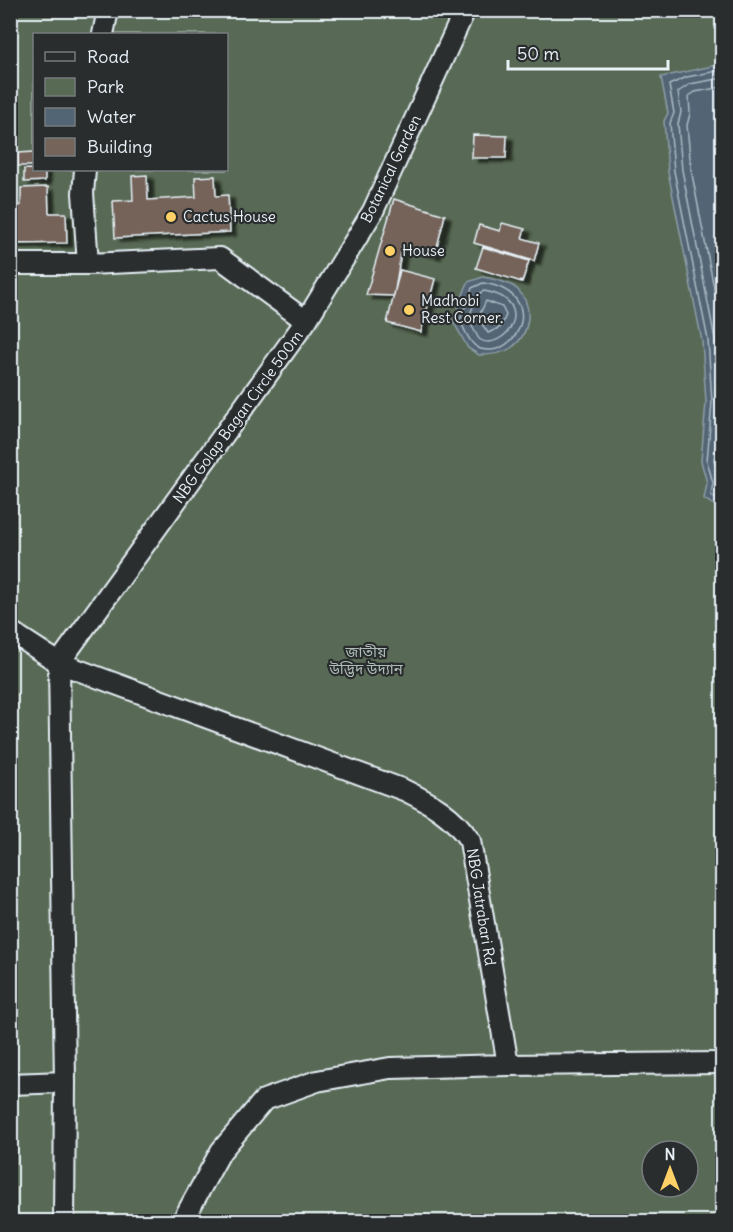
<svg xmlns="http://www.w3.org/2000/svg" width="733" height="1232" font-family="Delius,'Noto Sans Bengali',sans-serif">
  <defs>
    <filter id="shadow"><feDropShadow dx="6" dy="4" stdDeviation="1.5" flood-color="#0009"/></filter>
  </defs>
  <rect width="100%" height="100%" fill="#393837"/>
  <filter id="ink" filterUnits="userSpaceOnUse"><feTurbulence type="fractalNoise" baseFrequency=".0167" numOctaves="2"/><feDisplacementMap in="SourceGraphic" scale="12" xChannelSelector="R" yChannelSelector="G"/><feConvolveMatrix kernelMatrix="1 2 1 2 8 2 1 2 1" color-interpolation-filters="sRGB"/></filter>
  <g filter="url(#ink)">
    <path fill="#586a54" stroke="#a0aea6" stroke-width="1.5" fill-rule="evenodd" d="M 11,11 L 722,11 L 722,1221 L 11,1221 ZM 34,34 L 226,34 L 226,170 L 34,170 ZM 652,1151 L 688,1151 L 688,1187 L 652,1187 Z"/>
    <path fill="#526575" stroke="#8e9da9" stroke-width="1.5" d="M 722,64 L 722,510 L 704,499 L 707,483 L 701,461 L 706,402 L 702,341 L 668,172 L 664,121 L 668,113 L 661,77 Z
      M 483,277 C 494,279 510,282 518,290 C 535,307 529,336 511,348 C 502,354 489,355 479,355 L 468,348 L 453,321 L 468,282 Z"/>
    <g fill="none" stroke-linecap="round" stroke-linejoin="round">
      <path stroke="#acb9c4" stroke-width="1.5" d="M 722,70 L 687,77 L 669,85 L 674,113 L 670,123 L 674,171 L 708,340 L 712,402 L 707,461 L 713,483 L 711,495 L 722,503
        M 722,78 L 690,84 L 678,92 L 681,112 L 678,124 L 682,170 L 715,339 L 720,402 L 714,460 L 721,481 L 720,492 L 722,494
        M 722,87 L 695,92 L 689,96 L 690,114 L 687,125 L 691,169 L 722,330
        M 483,283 C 549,293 518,359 481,349 C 471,347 464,329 460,320 L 472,288 Z
        M 484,291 C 542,301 502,355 479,339 L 468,319 L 478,294 Z
        M 486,301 L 502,307 L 506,315 L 501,327 L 488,333 L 478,318 Z"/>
    </g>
    <path fill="#74645a" stroke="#e8f1f8" stroke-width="1.5" filter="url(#shadow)" d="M 473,135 L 507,136 L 506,158 L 472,158 Z
      M 34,152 L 34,166 L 18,166 L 18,153 Z
      M 24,169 L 45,170 L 45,181 L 24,182 Z
      M 147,175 L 148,200 L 196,197 L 195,177 L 215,176 L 216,196 L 228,195 L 230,232 L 115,238 L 113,201 L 133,200 L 132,176 Z
      M 48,187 L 49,213 L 66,213 L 67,243 L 10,244 L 10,206 L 21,205 L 21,188 Z
      M 394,199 L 445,215 L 435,255 L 402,247 L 394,296 L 366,295 Z
      M 502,223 L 525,229 L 522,238 L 539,243 L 534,261 L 474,243 L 479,225 L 500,231 Z
      M 483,247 L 529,261 L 522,282 L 476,268 Z
      M 400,270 L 435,279 L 421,332 L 387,323 Z"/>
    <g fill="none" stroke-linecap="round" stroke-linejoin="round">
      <g stroke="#e8f1f8" stroke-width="24">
        <path id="street" d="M 103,34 L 108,10
          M 85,170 L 83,193 L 88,264
          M 10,264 L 88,264 L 220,258 L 306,321 L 59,663
          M 306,321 L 373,211 L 465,10
          M 10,631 L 59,663 L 404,790 C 431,803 453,815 470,841 L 508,1065 L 722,1063
          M 59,663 L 65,1082 L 64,1222
          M 10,1084 L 65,1082
          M 182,1222 L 221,1151 L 264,1100 L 317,1081 L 390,1068 L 508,1065"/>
      </g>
      <use href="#street" stroke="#2a2d2e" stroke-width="20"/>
    </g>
  </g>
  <g fill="#ffd166" stroke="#2a2d2e" stroke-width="2">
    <circle cx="171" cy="217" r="6"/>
    <circle cx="390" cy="251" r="6"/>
    <circle cx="409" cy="310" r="6"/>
  </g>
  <g text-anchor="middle" stroke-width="4.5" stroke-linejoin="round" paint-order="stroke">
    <g font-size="15" fill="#e8f1f8" stroke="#2a2d2e">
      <text transform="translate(391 169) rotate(-64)" y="5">Botanical Garden</text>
      <text transform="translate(238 417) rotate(-54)" y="5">NBG Golap Bagan Circle 500m</text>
      <text transform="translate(481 907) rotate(81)" y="5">NBG Jatrabari Rd</text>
    </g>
    <g font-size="15" fill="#e8f1f8" stroke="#2a2d2e" text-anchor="start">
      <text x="183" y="222">Cactus House</text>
      <text x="402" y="256">House</text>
      <text x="421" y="306">Madhobi<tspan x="421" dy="17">Rest Corner.</tspan></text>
    </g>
    <g font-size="15" fill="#aebbb6" stroke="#2a2d2e">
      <text x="366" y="657">জাতীয়<tspan x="366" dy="17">উদ্ভিদ উদ্যান</tspan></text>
    </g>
  </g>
  <rect width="733" height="1232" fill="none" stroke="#2a2d2e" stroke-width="36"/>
  <rect x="18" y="18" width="697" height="1196" fill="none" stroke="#e8f1f8" stroke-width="2" filter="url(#ink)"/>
  <rect x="33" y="33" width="195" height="138" fill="#2a2d2e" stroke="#767b7f" stroke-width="1.5"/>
  <rect x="45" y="52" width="30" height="9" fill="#2a2d2e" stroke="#767b7f" stroke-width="1.5"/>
  <text x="87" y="63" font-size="18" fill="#e8f1f8">Road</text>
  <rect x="45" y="78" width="30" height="18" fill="#586a54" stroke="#767b7f" stroke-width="1.5"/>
  <text x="87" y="93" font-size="18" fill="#e8f1f8">Park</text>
  <rect x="45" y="108" width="30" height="18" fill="#526575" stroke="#767b7f" stroke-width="1.5"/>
  <text x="87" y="123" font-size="18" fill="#e8f1f8">Water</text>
  <rect x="45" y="138" width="30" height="18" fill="#74645a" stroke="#767b7f" stroke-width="1.5"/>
  <text x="87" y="153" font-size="18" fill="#e8f1f8">Building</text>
  <g transform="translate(670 1169)"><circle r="28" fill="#2a2d2e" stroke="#767b7f" stroke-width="1.5"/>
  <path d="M0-4.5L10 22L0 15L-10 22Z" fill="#ffd166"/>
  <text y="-9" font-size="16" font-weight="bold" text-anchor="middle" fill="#e8f1f8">N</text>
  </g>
  <path d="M508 60v9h160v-9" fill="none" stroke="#e8f1f8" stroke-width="3"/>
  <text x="517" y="60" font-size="18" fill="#e8f1f8" stroke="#2a2d2e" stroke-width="4.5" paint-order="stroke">50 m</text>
</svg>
